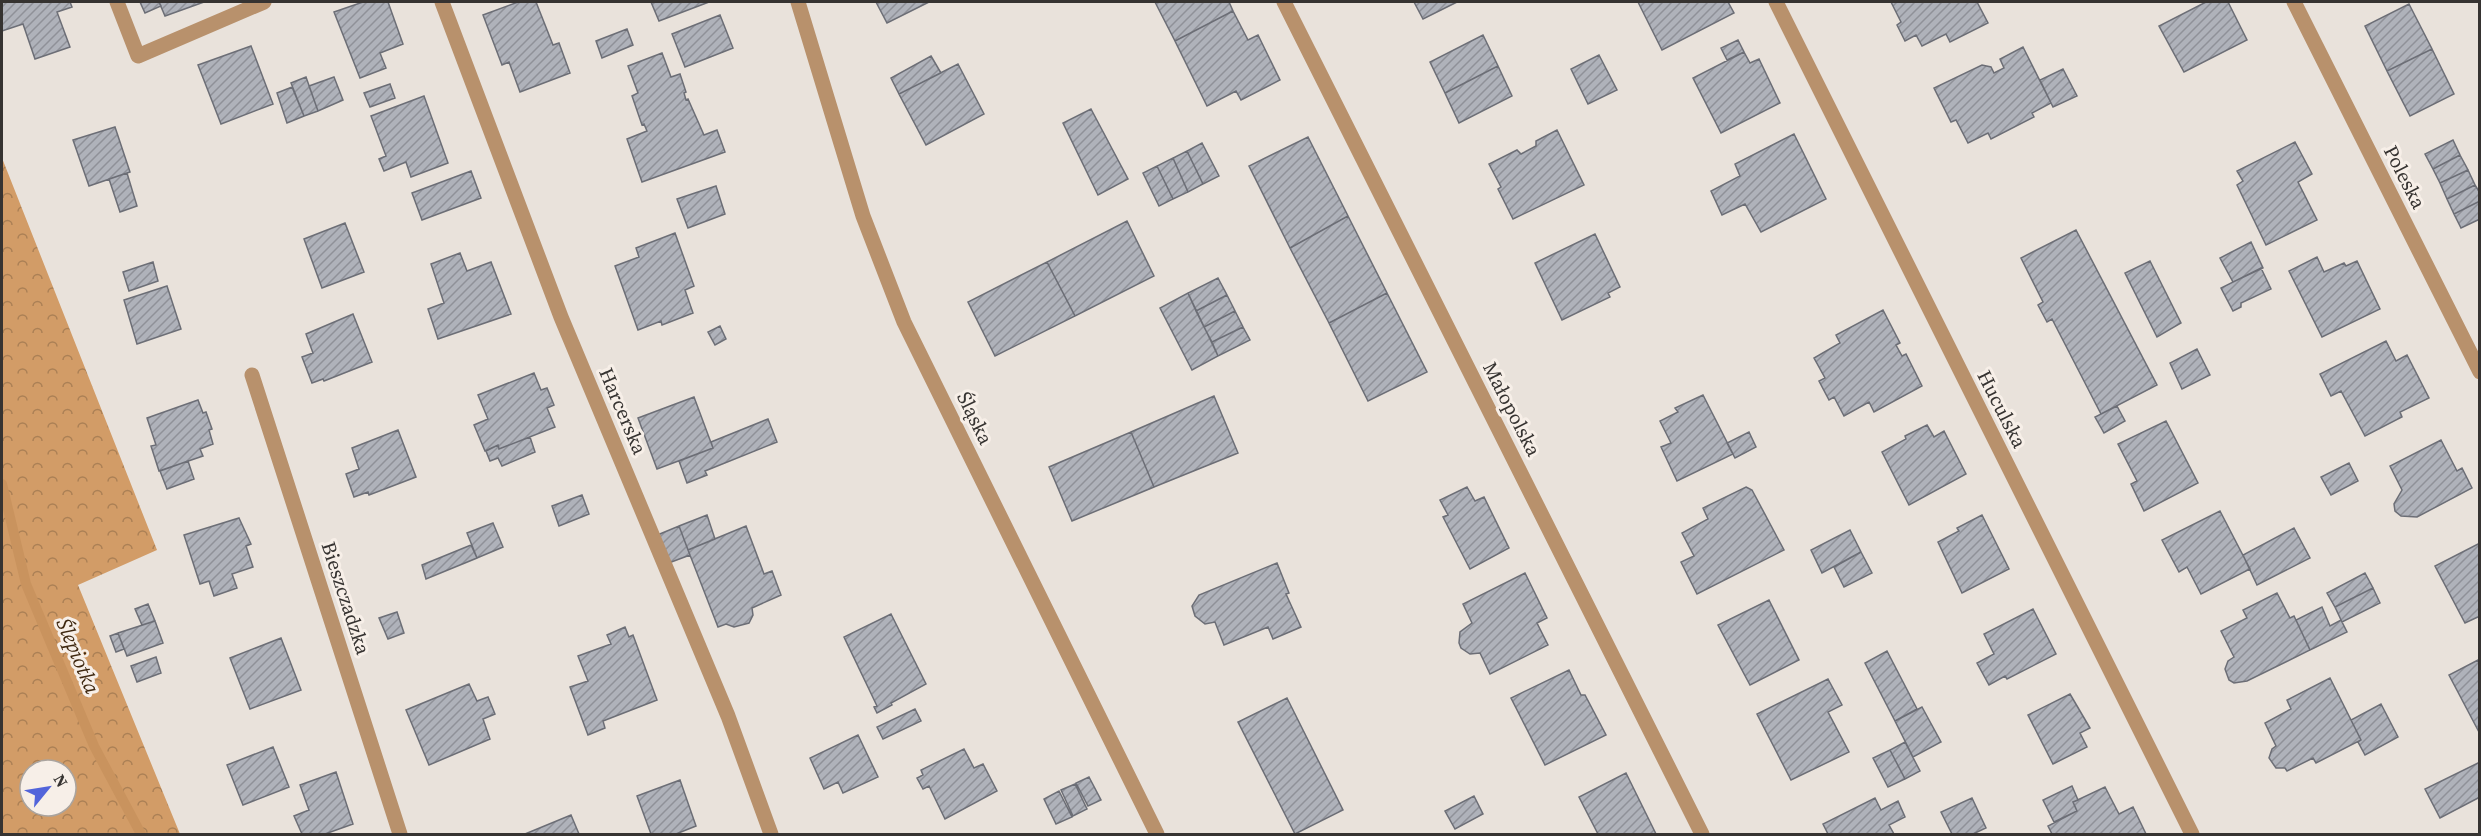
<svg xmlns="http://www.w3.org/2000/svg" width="2481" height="836" font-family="'Source Serif 4',serif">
  <defs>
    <pattern id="forest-crowns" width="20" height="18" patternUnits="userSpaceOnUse" patternTransform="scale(1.5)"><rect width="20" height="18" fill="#d29c67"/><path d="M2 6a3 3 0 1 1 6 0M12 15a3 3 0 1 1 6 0" fill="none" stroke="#ab8055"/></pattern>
    <pattern id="building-hatch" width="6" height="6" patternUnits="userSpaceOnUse" patternTransform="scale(1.5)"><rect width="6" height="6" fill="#afb2ba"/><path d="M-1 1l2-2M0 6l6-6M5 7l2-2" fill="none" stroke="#8f9198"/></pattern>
  </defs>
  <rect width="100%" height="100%" fill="#e9e2db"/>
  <path fill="url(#forest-crowns)" fill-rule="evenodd" d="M 2,158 L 157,550 L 78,585 L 180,834 L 2,834 ZM 30,770 L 66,770 L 66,806 L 30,806 Z"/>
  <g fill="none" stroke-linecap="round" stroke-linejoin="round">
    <path stroke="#c9935e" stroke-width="10" d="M 2,484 L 26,584 L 94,746 L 141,834"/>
  </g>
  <path fill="url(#building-hatch)" stroke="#6c6e76" stroke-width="1.5" d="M 2,2 L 70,2 L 72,7 L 57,12 L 70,47 L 35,59 L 23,24 L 2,31 Z
    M 140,2 L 159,2 L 161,6 L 145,13 Z
    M 159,2 L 204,2 L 165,16 Z
    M 363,2 L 388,2 L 403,44 L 380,53 L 386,68 L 360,78 L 334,12 Z
    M 518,2 L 536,2 L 553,45 L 559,43 L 570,73 L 520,92 L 509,62 L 502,65 L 483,15 Z
    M 651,2 L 709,2 L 659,21 Z
    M 876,2 L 929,2 L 887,23 Z
    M 1155,2 L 1229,2 L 1233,11 L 1175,41 Z
    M 1414,2 L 1457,2 L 1423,19 Z
    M 1638,2 L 1728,2 L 1734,13 L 1662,50 Z
    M 1891,2 L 1977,2 L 1988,23 L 1950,42 L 1946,34 L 1922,46 L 1916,35 L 1905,41 L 1897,25 L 1901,22 Z
    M 2206,2 L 2228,2 L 2247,40 L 2184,72 L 2159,26 Z
    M 2409,4 L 2432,49 L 2387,71 L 2365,26 Z
    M 1233,11 L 1248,40 L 1258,35 L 1280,80 L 1241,100 L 1236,91 L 1207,106 L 1175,41 Z
    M 720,15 L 733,48 L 685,67 L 672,34 Z
    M 627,29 L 633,45 L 602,58 L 596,41 Z
    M 1483,35 L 1498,66 L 1445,93 L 1430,62 Z
    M 1738,40 L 1744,52 L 1727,60 L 1721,48 Z
    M 251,46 L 273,104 L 221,124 L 198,65 Z
    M 2023,47 L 2051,103 L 2032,113 L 2034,117 L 1991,139 L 1988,133 L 1968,143 L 1956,120 L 1951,122 L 1934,88 L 1982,65 L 1991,67 L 1994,73 L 2004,68 L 2000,59 Z
    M 2432,49 L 2454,94 L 2410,116 L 2387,71 Z
    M 1744,52 L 1750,63 L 1759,59 L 1780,103 L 1721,133 L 1693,78 Z
    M 662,53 L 671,77 L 680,74 L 686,92 L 684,93 L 686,100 L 688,99 L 704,135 L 717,130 L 725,152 L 642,182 L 627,139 L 647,131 L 644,124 L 642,125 L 632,96 L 638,93 L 628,66 Z
    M 1599,55 L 1617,90 L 1588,104 L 1571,69 Z
    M 931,56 L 941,73 L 899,94 L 891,78 Z
    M 958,64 L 984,114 L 926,145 L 899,94 Z
    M 1498,66 L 1512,96 L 1459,123 L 1445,93 Z
    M 2063,69 L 2077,96 L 2053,107 L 2040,80 Z
    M 306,77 L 318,111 L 304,116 L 291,83 Z
    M 334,77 L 343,100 L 318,111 L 309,86 Z
    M 390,84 L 395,98 L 370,107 L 364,93 Z
    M 292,87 L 304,116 L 287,123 L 277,93 Z
    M 424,96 L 448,163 L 411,177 L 406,162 L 384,171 L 379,159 L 386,156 L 371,116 Z
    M 1091,109 L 1128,179 L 1098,195 L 1063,123 Z
    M 115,127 L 130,172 L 89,186 L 73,140 Z
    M 1557,130 L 1584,185 L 1513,219 L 1498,189 L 1501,187 L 1489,164 L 1517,150 L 1521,154 L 1536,146 L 1536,141 Z
    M 1794,134 L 1826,199 L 1761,232 L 1745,204 L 1722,215 L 1711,191 L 1740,176 L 1735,164 Z
    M 1308,137 L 1348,216 L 1290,248 L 1249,166 Z
    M 2453,140 L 2460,155 L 2433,169 L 2425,154 Z
    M 2295,142 L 2312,174 L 2298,182 L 2317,220 L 2266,245 L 2237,185 L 2243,181 L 2237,171 Z
    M 1202,143 L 1219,176 L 1203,184 L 1187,151 Z
    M 1187,151 L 1203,184 L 1188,192 L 1173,158 Z
    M 2460,155 L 2468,170 L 2440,183 L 2433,169 Z
    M 1173,158 L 1188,192 L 1173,199 L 1157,166 Z
    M 1157,166 L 1173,199 L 1159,206 L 1143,173 Z
    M 2468,170 L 2475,185 L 2447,199 L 2440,183 Z
    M 471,171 L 481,198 L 422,220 L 412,193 Z
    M 127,173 L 137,206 L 120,212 L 109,179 Z
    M 2475,185 L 2480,193 L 2480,201 L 2454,214 L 2447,199 Z
    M 716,186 L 725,214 L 688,228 L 677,199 Z
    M 2480,201 L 2480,219 L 2461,228 L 2454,214 Z
    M 1348,216 L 1387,293 L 1329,323 L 1290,248 Z
    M 1127,221 L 1154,276 L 1075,316 L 1047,262 Z
    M 345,223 L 364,272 L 322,288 L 304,239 Z
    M 2076,230 L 2157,385 L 2101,414 L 2052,319 L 2047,322 L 2038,305 L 2043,302 L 2021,258 Z
    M 675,233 L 694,286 L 685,290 L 693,313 L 662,325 L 661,321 L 638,330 L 615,266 L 639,257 L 636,248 Z
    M 1595,234 L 1620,287 L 1608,293 L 1610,297 L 1562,320 L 1535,263 Z
    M 2251,242 L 2263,268 L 2233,282 L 2220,258 Z
    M 460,253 L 467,271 L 491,262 L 511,314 L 438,339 L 428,309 L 444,303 L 431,264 Z
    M 2317,257 L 2324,272 L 2344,263 L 2346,266 L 2357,261 L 2380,309 L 2322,337 L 2289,271 Z
    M 2150,261 L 2181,323 L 2157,337 L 2125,273 Z
    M 153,262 L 158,281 L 129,291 L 123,272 Z
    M 1047,262 L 1075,316 L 995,356 L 968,302 Z
    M 2261,268 L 2271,289 L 2241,303 L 2241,307 L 2233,311 L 2221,288 Z
    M 1218,278 L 1227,295 L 1196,311 L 1188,293 Z
    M 167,286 L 181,329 L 137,344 L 124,300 Z
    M 1188,293 L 1218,356 L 1192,370 L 1160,308 Z
    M 1387,293 L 1427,372 L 1368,401 L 1329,323 Z
    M 1227,295 L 1235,311 L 1204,327 L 1196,311 Z
    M 1883,310 L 1900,343 L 1896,345 L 1902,356 L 1906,354 L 1922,386 L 1874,412 L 1869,402 L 1844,416 L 1834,397 L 1829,400 L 1819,381 L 1825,378 L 1814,358 L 1840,343 L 1836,335 Z
    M 1235,311 L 1243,327 L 1212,342 L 1204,327 Z
    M 353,314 L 372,362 L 324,381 L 323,379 L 312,383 L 302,357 L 313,353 L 306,334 Z
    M 720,326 L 726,339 L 715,345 L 708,332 Z
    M 1243,327 L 1250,340 L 1218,356 L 1212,342 Z
    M 2386,341 L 2396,361 L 2407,355 L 2429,398 L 2400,412 L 2402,417 L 2365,436 L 2341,391 L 2331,396 L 2320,374 Z
    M 2197,349 L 2210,375 L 2182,389 L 2170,363 Z
    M 534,373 L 541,390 L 547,388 L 554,405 L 547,408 L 555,427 L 499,449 L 498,445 L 485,451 L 474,425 L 488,419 L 478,395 Z
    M 1703,395 L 1733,454 L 1677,481 L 1661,447 L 1671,443 L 1660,421 L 1678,412 L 1675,408 Z
    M 1214,396 L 1238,453 L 1154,487 L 1131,432 Z
    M 694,397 L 713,448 L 657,469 L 638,418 Z
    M 198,400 L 203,413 L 206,412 L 212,429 L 209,430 L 213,444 L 200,449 L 203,456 L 159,471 L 151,446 L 156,445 L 147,418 Z
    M 2117,406 L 2125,421 L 2104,433 L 2095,417 Z
    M 768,419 L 777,442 L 705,471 L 707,475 L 687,483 L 679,461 L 713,448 L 711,442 Z
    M 2166,421 L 2198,483 L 2144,511 L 2131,484 L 2137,481 L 2118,444 Z
    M 1927,425 L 1934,437 L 1944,431 L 1966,474 L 1909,505 L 1882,452 L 1906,439 L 1905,436 Z
    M 398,430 L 416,477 L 369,495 L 368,492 L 354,497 L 346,474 L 359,469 L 352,448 Z
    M 1131,432 L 1154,487 L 1072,521 L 1049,467 Z
    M 1749,432 L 1756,447 L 1735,458 L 1727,443 Z
    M 530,437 L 535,452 L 502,466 L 498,458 L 490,461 L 486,451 L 498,445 L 499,449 Z
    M 2441,440 L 2457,471 L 2462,468 L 2472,488 L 2417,517 L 2401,516 L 2395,511 L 2394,504 L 2402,490 L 2390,466 Z
    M 188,461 L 194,479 L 167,489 L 160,471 Z
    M 2349,463 L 2358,481 L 2331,495 L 2321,477 Z
    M 1467,487 L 1475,501 L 1484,497 L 1509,548 L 1470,569 L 1443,517 L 1448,515 L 1440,500 Z
    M 1746,487 L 1752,490 L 1784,550 L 1697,594 L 1681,562 L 1694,556 L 1682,533 L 1708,519 L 1703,508 Z
    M 582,495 L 589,514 L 559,526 L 552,506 Z
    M 2220,511 L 2250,569 L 2201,594 L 2187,567 L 2179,572 L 2162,540 Z
    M 707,515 L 715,539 L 688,550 L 679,526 Z
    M 1982,515 L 2009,569 L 1962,593 L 1938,542 L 1959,531 L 1957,528 Z
    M 239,518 L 251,544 L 246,546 L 253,567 L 232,574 L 237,588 L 214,596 L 209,581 L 200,584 L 184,535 Z
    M 493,523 L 503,547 L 477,558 L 467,533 Z
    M 679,526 L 690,555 L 666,564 L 655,536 Z
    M 746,526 L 764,574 L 772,571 L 781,595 L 752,608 L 753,615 L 749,623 L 734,627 L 726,624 L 718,627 L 688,550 Z
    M 2294,528 L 2310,558 L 2257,585 L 2243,555 Z
    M 1850,530 L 1861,552 L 1822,573 L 1811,550 Z
    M 2480,543 L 2480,616 L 2465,623 L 2435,566 Z
    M 471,545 L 477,558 L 426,579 L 422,565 Z
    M 1861,552 L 1872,573 L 1844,587 L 1834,567 Z
    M 1277,563 L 1289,593 L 1286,594 L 1301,627 L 1273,639 L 1268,627 L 1224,645 L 1215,622 L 1205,624 L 1195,616 L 1192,606 L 1199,595 Z
    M 1525,573 L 1547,618 L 1537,623 L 1548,645 L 1490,674 L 1480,653 L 1470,654 L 1461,648 L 1459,643 L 1460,632 L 1472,623 L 1463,604 Z
    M 2365,573 L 2373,588 L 2335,607 L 2327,593 Z
    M 2373,588 L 2380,603 L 2342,622 L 2335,607 Z
    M 2277,593 L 2290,618 L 2294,616 L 2310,650 L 2247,681 L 2234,683 L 2229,680 L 2225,669 L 2228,661 L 2234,657 L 2221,631 L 2247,618 L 2243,610 Z
    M 1769,600 L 1799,660 L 1750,685 L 1718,625 Z
    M 148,604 L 155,621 L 142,625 L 135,609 Z
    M 2322,607 L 2330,626 L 2341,620 L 2347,632 L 2310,650 L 2296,620 Z
    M 2033,609 L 2056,654 L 2007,679 L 2005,676 L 1989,685 L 1977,663 L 1994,654 L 1984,634 Z
    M 397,612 L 404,633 L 388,639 L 379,618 Z
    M 891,614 L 926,684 L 891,703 L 892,705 L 877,713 L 874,707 L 877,706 L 844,637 Z
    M 155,621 L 163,643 L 127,656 L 118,633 Z
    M 625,627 L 629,637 L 633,635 L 657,700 L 603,721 L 605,728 L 588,735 L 570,687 L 588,681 L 578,656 L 611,644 L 607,635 Z
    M 118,633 L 124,649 L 116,652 L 110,636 Z
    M 281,638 L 301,690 L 250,709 L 230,658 Z
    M 1887,651 L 1917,709 L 1895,721 L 1865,663 Z
    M 156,657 L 161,673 L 137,682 L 131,666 Z
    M 2478,660 L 2480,663 L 2480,734 L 2449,675 Z
    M 1569,670 L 1581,695 L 1585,695 L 1606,735 L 1545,765 L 1511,698 Z
    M 2330,678 L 2361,740 L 2316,763 L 2313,758 L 2287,771 L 2285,768 L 2276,768 L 2269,758 L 2272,749 L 2276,746 L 2265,723 L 2291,709 L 2287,700 Z
    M 1828,679 L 1842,705 L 1828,712 L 1849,752 L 1791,780 L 1757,714 Z
    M 469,684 L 477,701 L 488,697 L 495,714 L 483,719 L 490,739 L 429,765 L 406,710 Z
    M 2070,694 L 2090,728 L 2080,733 L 2087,747 L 2053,764 L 2028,715 Z
    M 1287,698 L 1343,810 L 1295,834 L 1238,722 Z
    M 2381,704 L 2398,737 L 2365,755 L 2358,742 L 2361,740 L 2351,720 Z
    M 1922,707 L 1941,742 L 1913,757 L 1895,721 Z
    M 915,709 L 921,721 L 883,739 L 877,727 Z
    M 858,735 L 878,777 L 843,793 L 838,782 L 824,789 L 810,758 Z
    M 1905,742 L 1920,771 L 1905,779 L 1890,750 Z
    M 273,747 L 289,787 L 243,805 L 227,765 Z
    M 964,749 L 974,768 L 983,764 L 997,791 L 945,819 L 929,786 L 923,789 L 917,778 L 923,775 L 921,770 Z
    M 1890,750 L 1905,779 L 1888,787 L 1873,758 Z
    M 2480,762 L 2480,797 L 2440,818 L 2425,789 Z
    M 336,772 L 353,824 L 325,834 L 302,834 L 294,816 L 309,810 L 300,785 Z
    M 1626,773 L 1656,834 L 1598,834 L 1579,797 Z
    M 1089,777 L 1101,800 L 1088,806 L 1076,783 Z
    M 680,780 L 696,826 L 676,834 L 651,834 L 637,796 Z
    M 1075,784 L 1087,809 L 1073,816 L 1061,790 Z
    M 2072,786 L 2078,800 L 2073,802 L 2077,811 L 2054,822 L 2043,800 Z
    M 2105,787 L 2119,814 L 2133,807 L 2146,834 L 2052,834 L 2048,826 L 2077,811 L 2073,802 Z
    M 1059,791 L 1072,817 L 1056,824 L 1044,799 Z
    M 1474,796 L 1483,814 L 1455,829 L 1445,811 Z
    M 1875,798 L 1881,810 L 1898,801 L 1905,817 L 1889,825 L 1894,834 L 1828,834 L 1823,824 Z
    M 1972,798 L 1986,828 L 1973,834 L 1952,834 L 1941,812 Z
    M 571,815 L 579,834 L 525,834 Z"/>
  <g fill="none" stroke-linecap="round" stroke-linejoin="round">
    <path stroke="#b8916c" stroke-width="15" d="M 117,2 L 138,56 L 264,2
      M 442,2 L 561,317 L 728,716 L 771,834
      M 798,2 L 863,216 L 904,322 L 1157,834
      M 1284,2 L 1702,834
      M 1776,2 L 2192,834
      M 2294,2 L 2480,372
      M 252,375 L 400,834"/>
  </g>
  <g text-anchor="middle" stroke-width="6" stroke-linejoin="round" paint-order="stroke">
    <g font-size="20" fill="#363331" stroke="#f7efe8">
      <text transform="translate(2405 177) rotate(63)" y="7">Poleska</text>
      <text transform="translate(1512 409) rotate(63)" y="7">Małopolska</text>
      <text transform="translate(2002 409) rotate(63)" y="7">Huculska</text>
      <text transform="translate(623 411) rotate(67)" y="7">Harcerska</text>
      <text transform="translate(975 418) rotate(64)" y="7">Śląska</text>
      <text transform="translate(346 598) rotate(72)" y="7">Bieszczadzka</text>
    </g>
    <g font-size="21" font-style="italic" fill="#3e270f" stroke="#f7efe8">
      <text transform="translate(78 656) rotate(67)" y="7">Ślepiotka</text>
    </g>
  </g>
  <rect width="2481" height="836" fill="none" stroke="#363331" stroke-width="6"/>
  <g transform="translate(48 788) rotate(60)"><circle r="28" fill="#f7efe8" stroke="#aaa49f" stroke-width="1.5"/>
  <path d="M0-4.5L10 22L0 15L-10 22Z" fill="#5264da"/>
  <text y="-9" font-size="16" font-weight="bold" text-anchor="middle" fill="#363331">N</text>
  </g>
</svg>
